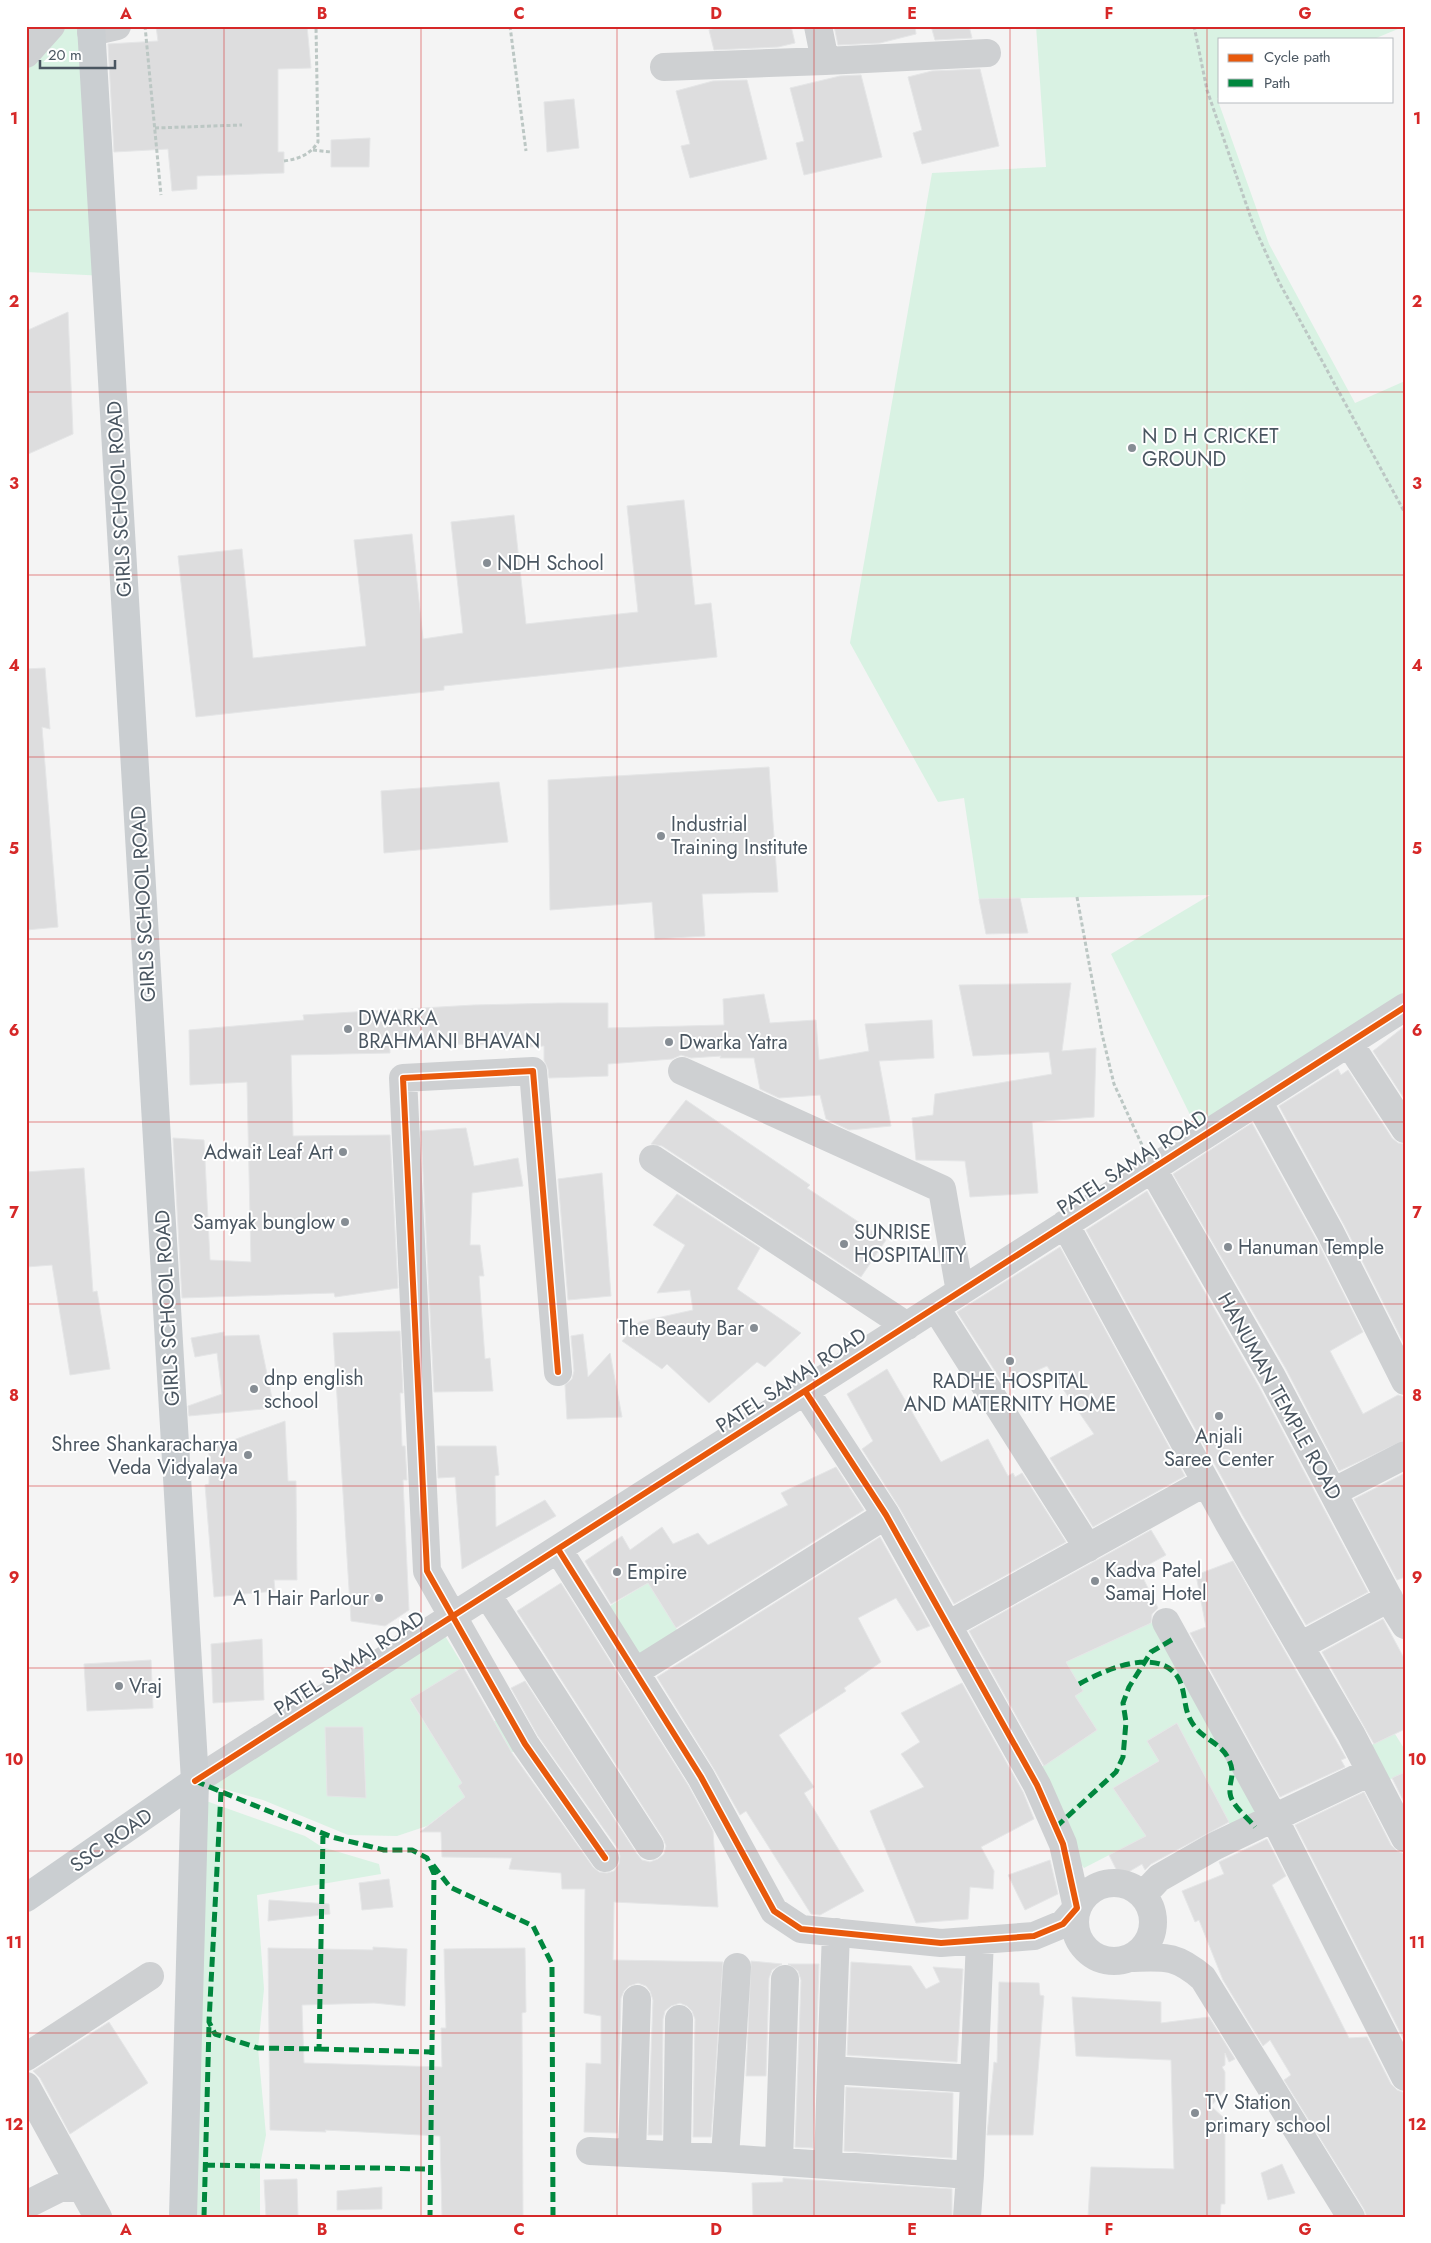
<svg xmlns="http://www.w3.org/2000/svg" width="1431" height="2243" font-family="Jost,sans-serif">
  <rect width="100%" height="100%" fill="#f4f4f4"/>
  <path fill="#d9f2e3" d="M 51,26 L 91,26 L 106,276 L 26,272 L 26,54 Z
    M 1036,26 L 1405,26 L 1374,39 L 1220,39 L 1220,97 L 1217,98 L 1269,244 L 1355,403 L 1405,381 L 1405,1007 L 1201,1137 L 1111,954 L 1210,895 L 979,899 L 964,798 L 938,802 L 850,643 L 932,173 L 1046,167 Z
    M 648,1583 L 684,1641 L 635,1672 L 599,1615 L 613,1604 Z
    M 1164,1617 L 1274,1818 L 1236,1836 L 1177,1723 L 1147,1741 L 1159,1761 L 1113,1788 L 1146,1836 L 1084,1868 L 1070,1849 L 1040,1768 L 1097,1730 L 1075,1696 L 1083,1691 L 1066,1662 Z
    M 439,1626 L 464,1667 L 410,1700 L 443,1752 L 498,1719 L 516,1750 L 458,1786 L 465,1797 L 427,1826 L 397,1836 L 348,1835 L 263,1800 L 195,1781 Z
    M 1395,1734 L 1405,1750 L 1405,1772 L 1377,1786 L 1367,1747 Z
    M 195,1797 L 305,1836 L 322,1847 L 379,1864 L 381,1874 L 257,1895 L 264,1989 L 258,2048 L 266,2135 L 260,2165 L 260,2217 L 183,2217 Z"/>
  <path fill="#ddddde" stroke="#e5e6e7" d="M 156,26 L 307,26 L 311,68 L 278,69 L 278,152 L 284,152 L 284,173 L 197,176 L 197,189 L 172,191 L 168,149 L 114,152 L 108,44 L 158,41 Z
    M 722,26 L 791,26 L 795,43 L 778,47 L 714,50 L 709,30 Z
    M 834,26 L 915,26 L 916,34 L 880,43 L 838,45 Z
    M 931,26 L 969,26 L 972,38 L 935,40 Z
    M 980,69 L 999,146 L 922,164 L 913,133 L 922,130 L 908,77 L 932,71 Z
    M 861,75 L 882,157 L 804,175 L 796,143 L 804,141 L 790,88 L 840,76 Z
    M 747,80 L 767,159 L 690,178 L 681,146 L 690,144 L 676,91 L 713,81 Z
    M 574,99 L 579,148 L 547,152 L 544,102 Z
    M 370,138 L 369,167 L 331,167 L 331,140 Z
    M 68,312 L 73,434 L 26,455 L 26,331 Z
    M 684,500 L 695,605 L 711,603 L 717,657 L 444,686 L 444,690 L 196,717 L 178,556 L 242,549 L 253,658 L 366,646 L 354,540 L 412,534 L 423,639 L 463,633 L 451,522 L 514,515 L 526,624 L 638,612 L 627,506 Z
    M 45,668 L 50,729 L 42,727 L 58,927 L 26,930 L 26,724 L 29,724 L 26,723 L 26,669 Z
    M 769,767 L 778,892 L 702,894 L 705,936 L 655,939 L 652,902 L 550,910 L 548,780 Z
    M 499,782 L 508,842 L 384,853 L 381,791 Z
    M 1020,898 L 1028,933 L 986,934 L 979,899 Z
    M 1071,983 L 1062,1051 L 1096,1048 L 1094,1117 L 1032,1122 L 1038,1193 L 970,1197 L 965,1161 L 916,1160 L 912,1118 L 933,1115 L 935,1094 L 1052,1074 L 1049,1052 L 973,1056 L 959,985 Z
    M 764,994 L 770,1023 L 816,1020 L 819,1060 L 869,1051 L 865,1024 L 932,1020 L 934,1058 L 879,1061 L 891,1126 L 849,1130 L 826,1119 L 820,1095 L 779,1098 L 760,1089 L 754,1058 L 720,1058 L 721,1056 L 691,1058 L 681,1055 L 672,1059 L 608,1064 L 608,1076 L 549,1078 L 548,1069 L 544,1060 L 544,1046 L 504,1049 L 504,1045 L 390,1043 L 390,1053 L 291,1055 L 293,1136 L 390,1135 L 398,1288 L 335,1297 L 334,1293 L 182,1298 L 173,1138 L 204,1140 L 210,1260 L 251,1262 L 247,1082 L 190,1085 L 189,1030 L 304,1020 L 303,1015 L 474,1005 L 558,1003 L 608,1003 L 608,1028 L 724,1025 L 723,999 Z
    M 1405,1026 L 1405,1100 L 1373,1051 Z
    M 1338,1069 L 1341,1075 L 1348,1070 L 1392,1138 L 1398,1143 L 1405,1144 L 1405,1346 L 1344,1225 L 1279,1106 Z
    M 686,1100 L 810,1185 L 807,1188 L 886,1240 L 861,1277 L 662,1146 L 651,1144 Z
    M 1252,1123 L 1316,1239 L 1363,1332 L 1330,1351 L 1363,1414 L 1398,1395 L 1405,1397 L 1405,1440 L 1339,1471 L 1286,1369 L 1173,1174 Z
    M 466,1128 L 474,1166 L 518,1158 L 523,1186 L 472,1193 L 470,1245 L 480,1245 L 484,1276 L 479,1276 L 485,1359 L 490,1358 L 493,1391 L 434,1392 L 421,1131 Z
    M 84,1168 L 93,1292 L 97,1291 L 110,1369 L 70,1375 L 52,1265 L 26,1267 L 26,1172 Z
    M 602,1173 L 611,1296 L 568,1300 L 558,1179 Z
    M 1147,1191 L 1258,1385 L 1368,1592 L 1306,1625 L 1243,1516 L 1086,1230 Z
    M 677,1194 L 760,1248 L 737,1289 L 801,1333 L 765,1367 L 757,1362 L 709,1403 L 667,1364 L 662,1369 L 622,1341 L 639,1322 L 693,1310 L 690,1290 L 657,1293 L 685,1245 L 653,1225 Z
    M 1060,1247 L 1185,1476 L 1093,1527 L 1050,1458 L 1094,1434 L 1047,1366 L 1004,1385 L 957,1312 Z
    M 400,1331 L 403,1393 L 400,1393 L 402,1446 L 405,1446 L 407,1480 L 403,1480 L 409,1610 L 385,1626 L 351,1621 L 333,1333 Z
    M 224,1332 L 224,1336 L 259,1335 L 274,1408 L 189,1416 L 188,1406 L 222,1394 L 217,1353 L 195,1357 L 191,1338 Z
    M 583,1334 L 588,1377 L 610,1353 L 622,1417 L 567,1419 L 565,1385 L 572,1379 L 574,1371 L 571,1336 Z
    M 887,1369 L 941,1462 L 988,1439 L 1008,1476 L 1013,1473 L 1015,1477 L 1022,1473 L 1066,1542 L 954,1604 L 899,1507 L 862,1449 L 873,1441 L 847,1394 Z
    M 285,1421 L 288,1481 L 296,1481 L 297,1580 L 274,1580 L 275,1591 L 214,1597 L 205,1485 L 209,1484 L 209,1449 Z
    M 437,1446 L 496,1446 L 499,1475 L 495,1476 L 496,1527 L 545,1500 L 556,1516 L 462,1569 L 455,1477 L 438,1478 Z
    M 836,1467 L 864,1510 L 676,1628 L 648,1583 L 611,1604 L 585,1561 L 622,1536 L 630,1550 L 662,1527 L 673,1544 L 698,1533 L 708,1545 L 788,1505 L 781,1493 Z
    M 1405,1473 L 1405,1577 L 1397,1580 L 1354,1499 Z
    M 1151,1530 L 1166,1555 L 1139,1570 L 1158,1608 L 1152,1614 L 1151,1623 L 1066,1662 L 1083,1691 L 1075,1696 L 1097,1730 L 1044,1766 L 969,1631 Z
    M 880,1537 L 930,1626 L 917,1631 L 896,1598 L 858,1618 L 881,1662 L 844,1688 L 846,1691 L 779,1735 L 814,1787 L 804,1793 L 864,1891 L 820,1915 L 811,1914 L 746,1811 L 740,1815 L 714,1769 L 657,1677 Z
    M 1233,1561 L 1346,1758 L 1341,1760 L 1345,1767 L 1280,1797 L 1190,1633 L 1206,1627 L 1196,1575 Z
    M 561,1583 L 688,1785 L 713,1831 L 718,1907 L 614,1902 L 613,1960 L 723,1962 L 711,2137 L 693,2137 L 695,2019 L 692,2011 L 687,2006 L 680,2003 L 671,2006 L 665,2011 L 663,2019 L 662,2135 L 648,2135 L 653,2000 L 650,1991 L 646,1986 L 638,1983 L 629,1986 L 624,1991 L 621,1998 L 617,2133 L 584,2132 L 586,2063 L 601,2064 L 601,2016 L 584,2013 L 585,1889 L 562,1889 L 561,1873 L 509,1869 L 512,1858 L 442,1857 L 441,1832 L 420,1832 L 465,1797 L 458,1786 L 462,1783 L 410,1699 L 463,1667 L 512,1753 L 593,1867 L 599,1872 L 607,1873 L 614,1871 L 619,1864 L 620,1856 L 618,1849 L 538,1736 L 511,1688 L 525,1681 L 637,1854 L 642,1860 L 650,1862 L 658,1859 L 664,1854 L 666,1846 L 663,1838 L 517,1611 Z
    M 1383,1619 L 1405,1660 L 1405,1729 L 1374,1744 L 1322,1652 Z
    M 262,1639 L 264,1700 L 213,1703 L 211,1644 Z
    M 151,1660 L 153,1708 L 87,1711 L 84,1664 Z
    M 962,1683 L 1023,1792 L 1034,1819 L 981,1847 L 994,1871 L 993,1889 L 970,1887 L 968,1919 L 916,1923 L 870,1811 L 924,1787 L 901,1754 L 920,1742 L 901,1713 Z
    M 1177,1723 L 1229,1822 L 1151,1864 L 1145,1870 L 1142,1864 L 1120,1877 L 1109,1855 L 1146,1836 L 1113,1788 L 1159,1761 L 1147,1741 Z
    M 325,1727 L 363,1727 L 366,1798 L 327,1796 Z
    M 1405,1772 L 1405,1804 L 1392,1778 Z
    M 1364,1792 L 1391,1845 L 1397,1851 L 1405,1854 L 1405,2042 L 1295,1825 Z
    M 1267,1839 L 1286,1876 L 1272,1885 L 1349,2038 L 1367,2037 L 1391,2084 L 1397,2090 L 1405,2093 L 1405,2217 L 1367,2217 L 1364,2209 L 1284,2080 L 1291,2075 L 1270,2040 L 1263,2046 L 1223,1980 L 1199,1920 L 1195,1922 L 1182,1891 L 1224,1874 L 1219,1862 Z
    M 1050,1860 L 1058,1894 L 1025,1910 L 1008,1875 Z
    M 389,1879 L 393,1907 L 362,1910 L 359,1883 Z
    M 269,1900 L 329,1904 L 330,1914 L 268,1921 Z
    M 373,1947 L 407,1949 L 405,2006 L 374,2003 L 302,2005 L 304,2063 L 442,2067 L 441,2028 L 446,2028 L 444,1949 L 525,1948 L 526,2012 L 522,2013 L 523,2217 L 442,2217 L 440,2136 L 325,2130 L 326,2132 L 270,2130 L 268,1948 L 373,1950 Z
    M 751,1961 L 782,1964 L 772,1970 L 769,1978 L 766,2076 L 746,2076 Z
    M 851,1962 L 911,1966 L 926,1989 L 940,1982 L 933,1967 L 963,1969 L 957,2062 L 847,2055 Z
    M 788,1964 L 819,1964 L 813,2148 L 795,2147 L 801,1980 L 798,1971 Z
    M 999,1982 L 1039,1983 L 1040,1995 L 1044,1996 L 1033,2135 L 987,2135 L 994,2062 L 997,2063 Z
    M 1072,1997 L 1161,2002 L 1161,2023 L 1209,2017 L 1235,2059 L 1229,2062 L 1225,2053 L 1225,2065 L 1222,2067 L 1225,2072 L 1225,2090 L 1211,2106 L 1225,2119 L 1225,2204 L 1221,2204 L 1220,2217 L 1088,2217 L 1091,2167 L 1174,2169 L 1171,2060 L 1076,2056 Z
    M 109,2022 L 148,2083 L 70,2134 L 40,2078 L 33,2071 Z
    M 846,2087 L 953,2093 L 952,2158 L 844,2151 Z
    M 1282,2164 L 1295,2193 L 1268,2200 L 1261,2173 Z
    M 783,2178 L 952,2189 L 952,2217 L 753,2217 L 752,2183 L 783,2182 Z
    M 297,2179 L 298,2217 L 266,2217 L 264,2180 Z
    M 382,2187 L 382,2209 L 337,2210 L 337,2191 Z"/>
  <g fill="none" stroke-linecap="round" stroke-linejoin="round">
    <path stroke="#bcc7c4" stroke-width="3" stroke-dasharray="4 2.5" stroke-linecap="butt" d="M 145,26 L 161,195
      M 510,26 L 526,151
      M 1194,26 L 1207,90 L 1253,224 L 1279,282 L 1405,513
      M 155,128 L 242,125
      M 313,150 L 331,152
      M 284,161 C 298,159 310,155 318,142 L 316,26
      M 1077,897 L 1102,1034 L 1114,1084 L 1142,1145"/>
    <path stroke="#ced0d2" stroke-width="28" d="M 91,32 L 117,26
      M 26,54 L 51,26
      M 825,61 L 987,53
      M 664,67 L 825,61 L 818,26
      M 1349,1043 L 1405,1129
      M 682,1071 L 942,1189 L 960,1292
      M 1258,1101 L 1330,1232 L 1405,1381
      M 653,1159 L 907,1326
      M 1152,1168 L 1272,1377 L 1393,1606 L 1405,1625
      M 1065,1224 L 1229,1524 L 1351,1734 L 1405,1838
      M 936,1308 L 1088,1548
      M 558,1372 L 533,1071 L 403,1078 L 427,1571 L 525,1744 L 605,1858
      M 1333,1492 L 1405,1455
      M 558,1549 L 701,1777 L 774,1911 L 801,1929 L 941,1943 L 1034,1936 L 1063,1924 L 1077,1908 L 1063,1844 L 1037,1785 L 886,1515 L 805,1391
      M 487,1594 L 650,1846
      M 1166,1622 L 1274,1818 L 1405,2077
      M 948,1625 L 1206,1482
      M 1300,1646 L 1389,1598
      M 635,1672 L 886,1515
      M 195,1781 L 1405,1007
      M1075 1922a39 39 0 1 1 78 0a39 39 0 1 1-78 0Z
      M 1143,1895 L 1159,1878 L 1215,1846 L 1370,1772
      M 1130,1958 C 1164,1957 1175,1954 1203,1978 L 1351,2217
      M 737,1967 L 725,2158 L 970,2175 L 980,1940
      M 26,2057 L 150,1976
      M 831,2070 L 836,1932
      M 26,2086 L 82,2188
      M 590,2151 L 725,2158
      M 632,2153 L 637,1999
      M 677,2155 L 679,2019
      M 779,2161 L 785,1979
      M 828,2165 L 831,2070 L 974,2079
      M 26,2205 L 60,2188 L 82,2188 L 98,2217
      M 967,2217 L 970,2175"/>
    <path stroke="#caced1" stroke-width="28" d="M 91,26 L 195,1781 L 183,2217
      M 26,1898 L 195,1781"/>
    <path stroke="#00873e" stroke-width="5" stroke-dasharray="10 5" stroke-linecap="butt" d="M 1079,1684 C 1104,1670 1156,1647 1177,1676 C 1186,1689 1183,1706 1190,1719 C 1199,1738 1218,1741 1227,1756 C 1237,1774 1229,1778 1230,1793 C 1231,1805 1248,1818 1255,1827
      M 195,1781 L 332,1837 L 384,1850 L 412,1850 L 427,1858 L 434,1874 L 430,2217
      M 221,1792 L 209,2022 L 215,2034 L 258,2048 L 319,2049 L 323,1834
      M 1056,1827 L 1116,1772 L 1123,1757 L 1126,1722 L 1123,1703 L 1129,1687 L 1151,1652 L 1175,1638
      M 433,1865 L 450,1887 L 533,1926 L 552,1964 L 553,2217
      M 319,2049 L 432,2052
      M 205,2165 L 430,2169
      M 204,2217 L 209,2025"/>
    <g stroke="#fff" stroke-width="9">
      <path id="cycleway" d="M 558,1372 L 533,1071 L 403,1078 L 427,1571 L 525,1744 L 605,1858
        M 558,1549 L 701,1777 L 774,1911 L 801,1929 L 941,1943 L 1034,1936 L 1063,1924 L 1077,1908 L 1063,1844 L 1037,1785 L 886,1515 L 805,1391
        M 195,1781 L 1405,1007"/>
    </g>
    <use href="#cycleway" stroke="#e8590c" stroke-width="6"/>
  </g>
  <path fill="none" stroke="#d62828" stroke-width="1" stroke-opacity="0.55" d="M 224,26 L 224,2217M 421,26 L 421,2217M 617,26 L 617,2217M 814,26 L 814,2217M 1010,26 L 1010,2217M 1207,26 L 1207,2217M 26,210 L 1405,210M 26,392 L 1405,392M 26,575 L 1405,575M 26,757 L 1405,757M 26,939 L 1405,939M 26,1122 L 1405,1122M 26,1304 L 1405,1304M 26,1486 L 1405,1486M 26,1668 L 1405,1668M 26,1851 L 1405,1851M 26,2033 L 1405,2033"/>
  <g fill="#868d94" stroke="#fff" stroke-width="2">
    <circle cx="1132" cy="448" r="5"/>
    <circle cx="487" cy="563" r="5"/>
    <circle cx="661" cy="836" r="5"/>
    <circle cx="348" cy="1029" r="5"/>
    <circle cx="669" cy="1042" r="5"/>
    <circle cx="343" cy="1152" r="5"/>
    <circle cx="345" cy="1222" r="5"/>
    <circle cx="844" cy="1244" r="5"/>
    <circle cx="1228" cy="1247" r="5"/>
    <circle cx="754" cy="1328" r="5"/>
    <circle cx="1010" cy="1361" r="5"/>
    <circle cx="254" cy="1389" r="5"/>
    <circle cx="1219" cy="1416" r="5"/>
    <circle cx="248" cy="1455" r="5"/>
    <circle cx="617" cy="1572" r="5"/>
    <circle cx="1095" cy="1581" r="5"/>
    <circle cx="379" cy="1598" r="5"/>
    <circle cx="119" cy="1686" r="5"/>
    <circle cx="1195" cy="2113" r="5"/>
  </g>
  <g text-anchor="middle" stroke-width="4" stroke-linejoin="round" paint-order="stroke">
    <g font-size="20" fill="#4a5661" stroke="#fff" text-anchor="start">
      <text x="1142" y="443">N D H CRICKET<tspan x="1142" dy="23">GROUND</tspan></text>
      <text x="497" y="570">NDH School</text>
      <text x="671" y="831">Industrial<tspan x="671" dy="23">Training Institute</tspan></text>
      <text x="358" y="1025">DWARKA<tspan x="358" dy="23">BRAHMANI BHAVAN</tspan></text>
      <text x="679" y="1049">Dwarka Yatra</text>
      <text x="333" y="1159" text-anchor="end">Adwait Leaf Art</text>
      <text x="335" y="1229" text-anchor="end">Samyak bunglow</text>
      <text x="854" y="1239">SUNRISE<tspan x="854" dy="23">HOSPITALITY</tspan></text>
      <text x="1238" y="1254">Hanuman Temple</text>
      <text x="744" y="1335" text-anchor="end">The Beauty Bar</text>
      <text x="264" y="1385">dnp english<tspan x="264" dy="23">school</tspan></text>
      <text x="1010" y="1388" text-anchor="middle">RADHE HOSPITAL<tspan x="1010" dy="23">AND MATERNITY HOME</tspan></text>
      <text x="1219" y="1443" text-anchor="middle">Anjali<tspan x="1219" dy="23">Saree Center</tspan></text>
      <text x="238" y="1451" text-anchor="end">Shree Shankaracharya<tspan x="238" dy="23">Veda Vidyalaya</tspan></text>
      <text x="1105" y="1577">Kadva Patel<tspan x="1105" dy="23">Samaj Hotel</tspan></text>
      <text x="627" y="1579">Empire</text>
      <text x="369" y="1605" text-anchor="end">A 1 Hair Parlour</text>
      <text x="129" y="1693">Vraj</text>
      <text x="1205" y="2109">TV Station<tspan x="1205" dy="23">primary school</tspan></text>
    </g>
    <g font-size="20" fill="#4a5661" stroke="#fff">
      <text transform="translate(119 499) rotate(-93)" y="7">GIRLS SCHOOL ROAD</text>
      <text transform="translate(143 904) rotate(-93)" y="7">GIRLS SCHOOL ROAD</text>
      <text transform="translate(1132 1162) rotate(-33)" y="7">PATEL SAMAJ ROAD</text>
      <text transform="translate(167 1308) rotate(-93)" y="7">GIRLS SCHOOL ROAD</text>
      <text transform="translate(791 1380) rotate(-33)" y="7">PATEL SAMAJ ROAD</text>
      <text transform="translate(1280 1396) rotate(61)" y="7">HANUMAN TEMPLE ROAD</text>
      <text transform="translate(349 1663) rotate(-33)" y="7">PATEL SAMAJ ROAD</text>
      <text transform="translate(111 1840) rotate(-35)" y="7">SSC ROAD</text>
    </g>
  </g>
  <rect width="1431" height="2243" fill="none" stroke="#ffffff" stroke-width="55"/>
  <rect x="1218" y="38" width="175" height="65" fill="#ffffff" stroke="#b7bbc0"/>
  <rect x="1228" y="54" width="25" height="8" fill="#e8590c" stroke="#b7bbc0"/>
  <text x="1264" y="62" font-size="15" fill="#4a5661">Cycle path</text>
  <rect x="1228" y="79" width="25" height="8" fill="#00873e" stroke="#b7bbc0"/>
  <text x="1264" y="88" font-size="15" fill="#4a5661">Path</text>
  <path d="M40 60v8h75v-8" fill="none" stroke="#4a5661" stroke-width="2.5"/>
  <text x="48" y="60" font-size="15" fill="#4a5661" stroke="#ffffff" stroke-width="4" paint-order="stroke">20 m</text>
  <rect x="28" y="28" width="1376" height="2188" fill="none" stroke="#d62828" stroke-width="2"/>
  <g font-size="16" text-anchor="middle" font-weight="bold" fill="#d62828">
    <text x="126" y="19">A</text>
    <text x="322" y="19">B</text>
    <text x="519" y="19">C</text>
    <text x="716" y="19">D</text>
    <text x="912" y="19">E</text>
    <text x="1109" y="19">F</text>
    <text x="1305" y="19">G</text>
    <text x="14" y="124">1</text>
    <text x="1417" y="124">1</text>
    <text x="14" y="307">2</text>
    <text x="1417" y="307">2</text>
    <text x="14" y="489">3</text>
    <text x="1417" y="489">3</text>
    <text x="14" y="671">4</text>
    <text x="1417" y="671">4</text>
    <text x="14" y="854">5</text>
    <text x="1417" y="854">5</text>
    <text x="14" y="1036">6</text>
    <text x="1417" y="1036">6</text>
    <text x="14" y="1218">7</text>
    <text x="1417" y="1218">7</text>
    <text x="14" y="1401">8</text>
    <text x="1417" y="1401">8</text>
    <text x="14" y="1583">9</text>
    <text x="1417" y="1583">9</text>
    <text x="14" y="1765">10</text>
    <text x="1417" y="1765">10</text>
    <text x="14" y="1948">11</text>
    <text x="1417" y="1948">11</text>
    <text x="14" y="2130">12</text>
    <text x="1417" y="2130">12</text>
    <text x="126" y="2235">A</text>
    <text x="322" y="2235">B</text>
    <text x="519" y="2235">C</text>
    <text x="716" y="2235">D</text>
    <text x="912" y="2235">E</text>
    <text x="1109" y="2235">F</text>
    <text x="1305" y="2235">G</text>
  </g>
</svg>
